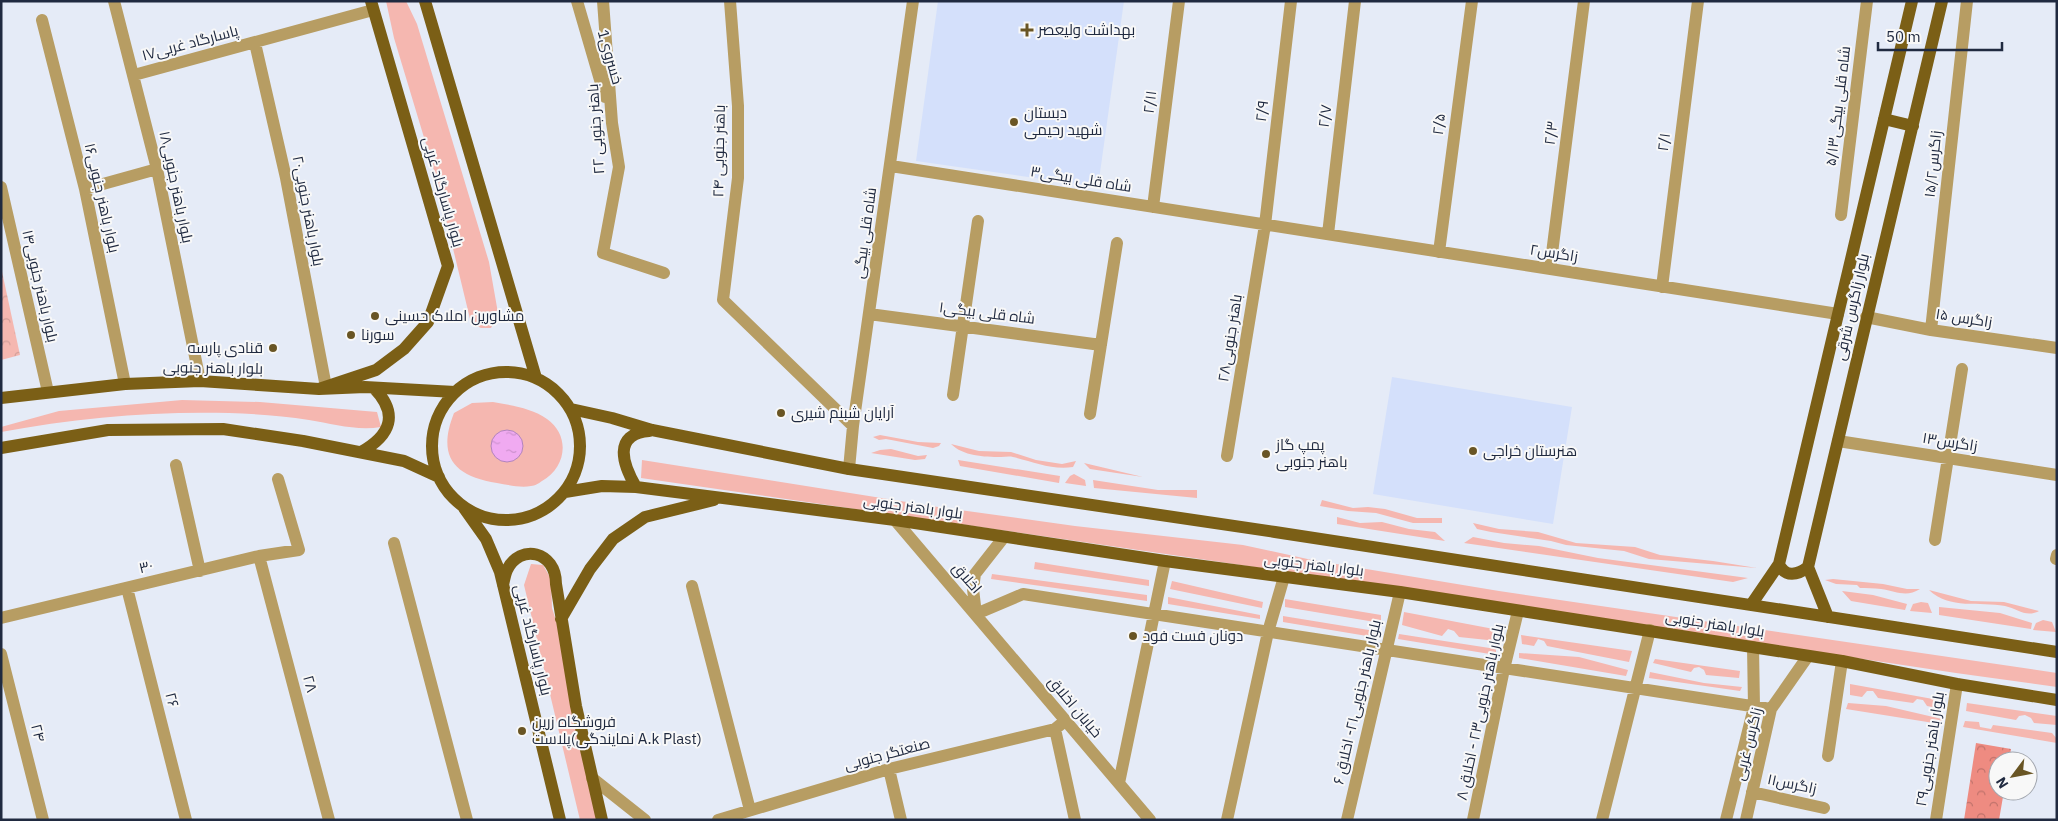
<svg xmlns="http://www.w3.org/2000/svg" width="2058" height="821" font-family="'IBM Plex Sans',Cairo,sans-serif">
  <defs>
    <pattern id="forest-crowns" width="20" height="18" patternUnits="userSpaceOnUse" patternTransform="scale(1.25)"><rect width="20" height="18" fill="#ee8b81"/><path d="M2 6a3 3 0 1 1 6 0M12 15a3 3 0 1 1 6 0" fill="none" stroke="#c0726b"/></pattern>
    <pattern id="park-crowns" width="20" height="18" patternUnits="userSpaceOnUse" patternTransform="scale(1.25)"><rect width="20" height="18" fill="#f5b7b0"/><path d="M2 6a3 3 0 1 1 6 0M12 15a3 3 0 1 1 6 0" fill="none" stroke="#d29e98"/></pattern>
    <pattern id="water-ripples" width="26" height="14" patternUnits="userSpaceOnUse" patternTransform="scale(1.25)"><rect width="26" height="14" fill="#f0aaf1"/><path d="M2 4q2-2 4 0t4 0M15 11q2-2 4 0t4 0" fill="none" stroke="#ce92d0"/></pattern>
  </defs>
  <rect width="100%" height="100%" fill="#e5ebf7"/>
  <path fill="#d4e0fb" d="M 938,1 L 1124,1 L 1098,187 L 916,161 Z
    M 1392,377 L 1572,407 L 1553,524 L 1373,494 Z"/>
  <path fill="#f5b7b0" d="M 386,1 L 406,1 L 417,24 L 489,262 L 498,313 L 491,328 L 481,328 L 471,323 L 435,174 L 394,38 Z
    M 182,400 L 260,402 L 377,412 L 381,427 C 357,431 333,424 309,420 C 283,416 256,414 229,413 C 154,411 75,418 1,432 L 1,427 L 59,411 Z
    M 493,402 C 510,405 532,408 547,419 C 571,436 566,468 542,481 C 539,483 535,486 531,486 C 521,488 508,485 497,483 C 453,476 437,456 454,413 L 472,403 Z
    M 880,435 L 918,442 L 941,443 L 939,446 L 933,448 L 886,439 L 879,440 L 873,437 Z
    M 951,444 L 979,451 L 1011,452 L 1036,460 L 1062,464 L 1076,461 L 1073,467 C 1051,470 1034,462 1013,457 C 1009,456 1005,457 1001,457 C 984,457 963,456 951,444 Z
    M 891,449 L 918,456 L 927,455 L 925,459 L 915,460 L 871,453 L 880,450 Z
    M 642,460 L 938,507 L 1075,526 L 1243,545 L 1312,560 L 1499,591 L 2057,673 L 2057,687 L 1956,673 L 1207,560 L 641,478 Z
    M 958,460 L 1060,476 L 1059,483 L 960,466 Z
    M 1084,463 L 1143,477 L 1090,469 Z
    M 1074,474 L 1085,480 L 1086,486 L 1065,483 L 1070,476 Z
    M 1093,480 L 1158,490 L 1197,490 L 1197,498 L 1094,488 Z
    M 1322,500 L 1353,508 L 1368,507 L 1385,509 L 1417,518 L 1442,518 L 1442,523 L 1413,523 L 1376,513 L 1348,511 L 1320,506 Z
    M 1337,517 L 1360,523 L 1382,522 L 1409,529 L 1435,532 L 1445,541 L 1337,524 Z
    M 1473,523 L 1499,529 L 1538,532 L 1576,543 L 1635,547 L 1660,555 L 1713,561 L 1757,568 L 1649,559 L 1624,551 L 1566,545 L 1551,541 L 1491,532 L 1477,529 Z
    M 1473,537 L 1504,543 L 1539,546 L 1598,558 L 1748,578 L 1733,582 L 1464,543 Z
    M 1035,562 L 1149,580 L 1149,586 L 1034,569 Z
    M 531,564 L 543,565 L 551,579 L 552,608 L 565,649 L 604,820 L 580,820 L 524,585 Z
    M 992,574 L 1147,595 L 1147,601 L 991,579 Z
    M 1833,579 L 1883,584 L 1907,589 L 1920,589 C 1906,598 1896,591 1881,589 C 1874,588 1866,588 1860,588 L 1857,585 L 1836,584 L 1825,580 Z
    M 1172,581 L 1263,602 L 1262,608 L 1170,589 Z
    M 1929,590 L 1971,601 L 2004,602 L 2039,611 C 2026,618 2018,609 2005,606 C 1979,601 1950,610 1929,590 Z
    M 1842,591 L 1873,595 L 1907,604 L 1905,610 L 1851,601 Z
    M 1168,597 L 1260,615 L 1260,619 L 1168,604 Z
    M 1285,599 L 1381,615 L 1381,623 L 1285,607 Z
    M 1921,602 L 1928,603 L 1932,613 L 1910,611 L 1913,604 Z
    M 1939,607 L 2000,613 L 2032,623 L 2031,629 L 1939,615 Z
    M 1404,612 L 1499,630 L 1497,641 L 1459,637 L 1454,631 L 1448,629 L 1442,636 L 1402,625 Z
    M 1283,616 L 1381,632 L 1379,638 L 1283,622 Z
    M 2043,620 L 2052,622 L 2056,632 L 2033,630 L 2036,623 Z
    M 1399,634 L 1496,649 L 1496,655 L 1398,639 Z
    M 1521,635 L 1632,651 L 1629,662 L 1547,646 L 1544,641 L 1538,639 L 1534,646 L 1522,644 Z
    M 1519,653 L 1579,657 L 1628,670 L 1626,676 L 1519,658 Z
    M 1655,659 L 1740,671 L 1739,678 L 1706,675 L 1704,670 L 1699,667 L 1694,668 L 1691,672 L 1653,663 Z
    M 1650,672 L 1704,683 L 1742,687 L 1740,691 L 1649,678 Z
    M 1850,684 L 1944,701 L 1943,709 L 1927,706 L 1923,700 L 1917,699 L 1913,703 L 1878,698 L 1873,691 L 1867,691 L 1862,697 L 1850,695 Z
    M 1848,703 L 1886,706 L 1942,719 L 1940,724 L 1846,709 Z
    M 1967,703 L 2057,716 L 2057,725 L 2034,723 L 2031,718 L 2025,715 L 2019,716 L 2016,720 L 1966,711 Z
    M 1965,721 L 1979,722 L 1980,727 L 1991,729 L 1993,725 L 2052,733 L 2057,739 L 2057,743 L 1963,727 Z"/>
  <path fill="url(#forest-crowns)" d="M 1976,743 L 2011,749 L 2009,761 L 1998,761 L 1998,791 L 2004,791 L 1999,820 L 1964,820 Z"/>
  <path fill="url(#park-crowns)" d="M 1,267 L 20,355 L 1,360 Z"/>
  <path fill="url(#water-ripples)" stroke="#b284bc" d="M491 446a16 16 0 1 1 32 0a16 16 0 1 1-32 0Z"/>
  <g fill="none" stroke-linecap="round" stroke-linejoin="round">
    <path stroke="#b79d63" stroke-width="12" d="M 114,1 L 157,169 L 200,381
      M 577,1 L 605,97
      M 603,1 L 612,123 L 619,167 L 603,253 L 664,273
      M 730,1 L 738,106 L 738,178 L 723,300 L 853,426
      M 42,20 L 85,189 L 125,384
      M 255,43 L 286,178 L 326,387
      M 134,75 L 373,10
      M 891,166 L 1838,314
      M 1,187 L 48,392
      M 85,189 L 157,169
      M 1153,207 L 1179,1
      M 1841,215 L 1867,1
      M 1328,234 L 1355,1
      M 1439,252 L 1472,1
      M 1550,269 L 1584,1
      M 1662,287 L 1698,1
      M 869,314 L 1101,345
      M 1866,317 L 1931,330 L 2057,348
      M 1931,330 L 1967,1
      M 953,395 L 978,221
      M 1090,414 L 1117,243
      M 1838,441 L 2057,475
      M 1227,456 L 1265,225 L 1291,1
      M 176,465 L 200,571
      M 849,469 L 853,426 L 913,1
      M 895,520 L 1150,820
      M 1935,540 L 1962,369
      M 394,543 L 467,820
      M 259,556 L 329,820
      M 2056,559 L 2057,555
      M 692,586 L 750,810
      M 127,588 L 186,820
      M 976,614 L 1023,594 L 1771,709
      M 976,614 L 973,589 L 975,574 L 1004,537
      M 1,618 L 259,556 L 299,550 L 278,479
      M 1,654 L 43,820
      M 1055,729 L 1075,820
      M 1828,756 L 1842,661
      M 889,769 L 901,820
      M 592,778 L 645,820
      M 1119,783 L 1165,561
      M 1752,792 L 1824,808
      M 718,820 L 889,769 L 1055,729 L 1065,721
      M 1227,820 L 1268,632 L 1284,577
      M 1347,820 L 1400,592
      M 1473,820 L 1504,669 L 1518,611
      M 1602,820 L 1650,630
      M 1726,820 L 1754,707 L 1753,647
      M 1746,820 L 1771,709 L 1808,656
      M 1936,820 L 1957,684"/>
    <path stroke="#7b5f16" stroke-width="12" d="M 425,1 L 536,378
      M 1884,119 L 1913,126
      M432 446a74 74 0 1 1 148 0a74 74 0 1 1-148 0Z
      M 319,389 L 376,370 L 404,349 L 428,322 L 448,266 L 371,1
      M 1,398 L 125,384 L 200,381 L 319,389 L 365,387 L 455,392
      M 571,409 L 612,418 L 652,430 L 849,469 L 1275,532 L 2057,652
      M 1,448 L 108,430 L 223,429 L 303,441 L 404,461 L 439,477
      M 361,452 C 391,435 399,414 374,388
      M 636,487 C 623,465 612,434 649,431
      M 565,492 L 602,486 L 636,487 L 895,520 L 1165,561 L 1400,592 L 1842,661 L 1957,684 L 2057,700
      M 464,508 L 486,539 L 500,572 L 560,820
      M 1779,564 C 1785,578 1798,575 1808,567
      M 503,585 C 504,581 505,574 507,570 C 520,543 556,551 556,584 L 576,706 L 602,820
      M 1751,605 L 1779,564 L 1912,1
      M 1828,617 L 1808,567 L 1942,1
      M 561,619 L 590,569 L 613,539 L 645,517 L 714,500"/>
  </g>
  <g fill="#695524" stroke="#f8f8f8" stroke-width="2">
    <path d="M1024.5 22.5h5v5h5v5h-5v5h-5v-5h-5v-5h5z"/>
    <circle cx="1014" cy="122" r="5"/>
    <circle cx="375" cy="316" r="5"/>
    <circle cx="351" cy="335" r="5"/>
    <circle cx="273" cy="348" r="5"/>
    <circle cx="781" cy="413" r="5"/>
    <circle cx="1473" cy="451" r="5"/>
    <circle cx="1266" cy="454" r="5"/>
    <circle cx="1133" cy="636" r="5"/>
    <circle cx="522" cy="731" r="5"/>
  </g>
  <g text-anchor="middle" stroke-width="4" stroke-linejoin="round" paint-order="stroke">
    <g font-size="15" fill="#202a40" stroke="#f8f8f8" text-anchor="start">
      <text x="1038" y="35">بهداشت ولیعصر</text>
      <text x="1024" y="118">دبستان<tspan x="1024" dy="17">شهید رحیمی</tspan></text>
      <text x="385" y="321">مشاورین املاک حسینی</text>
      <text x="361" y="340">سورنا</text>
      <text x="263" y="353" text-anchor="end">قنادی پارسه</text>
      <text x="791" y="418">آرایان شبنم شیری</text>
      <text x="1276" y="450">پمپ گاز<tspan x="1276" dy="17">باهنر جنوبی</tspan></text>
      <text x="1483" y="456">هنرستان خراجی</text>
      <text x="1143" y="641">دونان فست فود</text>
      <text x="532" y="727">فروشگاه زرین<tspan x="532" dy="17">پلاست(نمایندگی A.k Plast)</tspan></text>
    </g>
    <g font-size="15" fill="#202a40" stroke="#f8f8f8">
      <text transform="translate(190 43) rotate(-15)" y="5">۱۷پاسارگاد غربی</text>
      <text transform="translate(610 57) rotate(74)" y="5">خسروى1</text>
      <text transform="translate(1150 102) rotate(-83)" y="5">۲/۱۱</text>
      <text transform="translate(1838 106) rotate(-83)" y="5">شاه قلی بیگی۵/۱۳</text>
      <text transform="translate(1262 111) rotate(-83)" y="5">۲/۹</text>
      <text transform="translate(1325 116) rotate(-83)" y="5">۲/۷</text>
      <text transform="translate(1439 124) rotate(-83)" y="5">۲/۵</text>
      <text transform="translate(596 129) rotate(-94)" y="5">۲۲ باهنر جنوبی</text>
      <text transform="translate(1551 133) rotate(-83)" y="5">۲/۳</text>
      <text transform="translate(1664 142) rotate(-83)" y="5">۲/۱</text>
      <text transform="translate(719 151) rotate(-89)" y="5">۲۴ باهنر جنوبی</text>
      <text transform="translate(1933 164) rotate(-84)" y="5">زاگرس۱۵/۲</text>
      <text transform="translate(1081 179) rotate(9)" y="5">شاه قلی بیگی۳</text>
      <text transform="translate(176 187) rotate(78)" y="5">۱۸بلوار باهنر جنوبی</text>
      <text transform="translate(443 192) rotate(74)" y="5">بلوار پاسارگاد غربی</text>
      <text transform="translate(102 198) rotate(77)" y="5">بلوار باهنر جنوبی۱۶</text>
      <text transform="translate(308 211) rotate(79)" y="5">بلوار باهنر جنوبی۲۰</text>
      <text transform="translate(865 233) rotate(-82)" y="5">شاه قلی بیگی</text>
      <text transform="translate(1554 253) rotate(9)" y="5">زاگرس۲</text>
      <text transform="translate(40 286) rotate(77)" y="5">بلوار باهنر جنوبی۱۴</text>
      <text transform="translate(1852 307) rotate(-77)" y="5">بلوار زاگرس شرقی</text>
      <text transform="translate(987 313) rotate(7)" y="5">شاه قلی بیگی۱</text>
      <text transform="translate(1964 318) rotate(9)" y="5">زاگرس ۱۵</text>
      <text transform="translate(1230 338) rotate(-81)" y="5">باهنر جنوبی۲۸</text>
      <text transform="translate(213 368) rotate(1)" y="5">بلوار باهنر جنوبی</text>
      <text transform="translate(1950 442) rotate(9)" y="5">زاگرس۱۳</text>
      <text transform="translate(913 507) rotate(8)" y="5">بلوار باهنر جنوبی</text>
      <text transform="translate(1314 565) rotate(7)" y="5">بلوار باهنر جنوبی</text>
      <text transform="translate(146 567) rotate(-13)" y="5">۳۰</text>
      <text transform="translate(967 578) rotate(49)" y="5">اخلاق</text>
      <text transform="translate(1715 624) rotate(9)" y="5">بلوار باهنر جنوبی</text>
      <text transform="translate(533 640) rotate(76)" y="5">بلوار پاسارگاد غربی</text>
      <text transform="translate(310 684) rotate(75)" y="5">۲۸</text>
      <text transform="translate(172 700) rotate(76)" y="5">۲۶</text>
      <text transform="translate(1357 702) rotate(-77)" y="5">بلوار باهنر جنوبی۲۱- اخلاق ۶</text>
      <text transform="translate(1075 707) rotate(50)" y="5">خیابان اخلاق</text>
      <text transform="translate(1480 712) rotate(-78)" y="5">بلوار باهنر جنوبی۲۳ - اخلاق ۸</text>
      <text transform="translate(38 733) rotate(76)" y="5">۲۴</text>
      <text transform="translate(1748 744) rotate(-76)" y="5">زاگرس غربی</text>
      <text transform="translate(1930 749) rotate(-81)" y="5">بلوار باهنر جنوبی۲۹</text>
      <text transform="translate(887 754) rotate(-15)" y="5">صنعتگر جنوبی</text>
      <text transform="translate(1792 784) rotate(12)" y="5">زاگرس۱۱</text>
    </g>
  </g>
  <rect width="2058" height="821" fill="none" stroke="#202a40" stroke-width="5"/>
  <g transform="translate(2013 776) rotate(238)"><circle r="24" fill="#f8f8f8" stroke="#a2a6ae"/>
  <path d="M0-4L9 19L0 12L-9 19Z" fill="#695524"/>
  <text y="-8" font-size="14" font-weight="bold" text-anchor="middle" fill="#202a40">N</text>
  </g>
  <path d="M1878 42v8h124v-8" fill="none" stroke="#202a40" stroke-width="2.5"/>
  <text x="1886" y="42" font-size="15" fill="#202a40" stroke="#f8f8f8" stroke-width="4" paint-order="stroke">50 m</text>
</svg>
